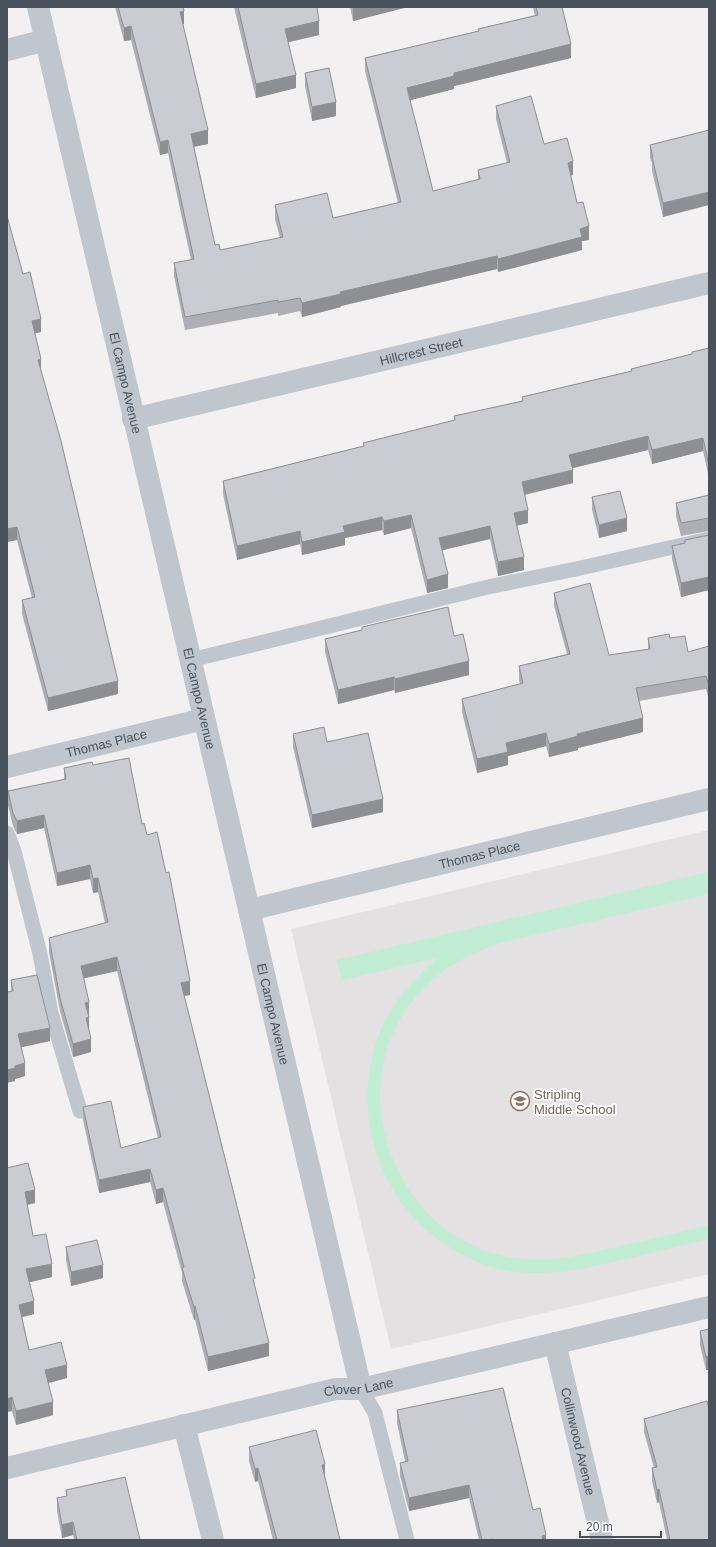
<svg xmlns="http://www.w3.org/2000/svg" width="716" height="1547" font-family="Helvetica,sans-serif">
  <rect width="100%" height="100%" fill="#f2f0f0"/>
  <path fill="#e3e1e1" d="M 709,830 L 709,1274 L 391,1349 L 291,929 Z"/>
  <path fill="#c1edd4" d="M 709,872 L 709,894 L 504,942 C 471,952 443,967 420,992 C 339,1080 390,1231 504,1256 C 546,1265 584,1255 624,1245 C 653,1239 681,1232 709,1225 L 709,1239 C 681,1246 653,1252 626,1259 C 584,1269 545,1278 502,1270 C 488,1267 474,1260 462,1254 C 381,1213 347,1115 380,1032 C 392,1001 414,980 437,958 L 342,980 L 337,960 Z"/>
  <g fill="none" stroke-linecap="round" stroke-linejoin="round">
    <path stroke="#bfc6ce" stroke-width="15" d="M 191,660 L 488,587 L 576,569 L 709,539
      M 7,833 L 14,851 L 40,954 L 51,1013 L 80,1111
      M 361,1389 L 375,1413 L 407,1540"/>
    <g stroke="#bfc6ce" stroke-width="22">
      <path id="s1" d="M 38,7 L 361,1389"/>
      <path d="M 7,50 L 46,40"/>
      <path id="s2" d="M 133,419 L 709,283"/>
      <path id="s3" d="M 7,767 L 204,719"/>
      <path id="s4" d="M 249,910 L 709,799"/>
      <path id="s5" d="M 555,1343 L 602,1540"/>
      <path d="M 184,1425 L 213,1540"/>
    </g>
    <path stroke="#bfc6ce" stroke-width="22" id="s6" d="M 7,1468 L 336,1389 L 361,1389 L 709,1307"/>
  </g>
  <path fill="#aeafb5" d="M 115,7 L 183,7 L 184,24 L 183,24 L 208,144 L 194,147 L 215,245 L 220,250 L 280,238 L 275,219 L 275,205 L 333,218 L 398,203 L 365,71 L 365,58 L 478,31 L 478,29 L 535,16 L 533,7 L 562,7 L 571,58 L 454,86 L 454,89 L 410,100 L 433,191 L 478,180 L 478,170 L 507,163 L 496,119 L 496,106 L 544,144 L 573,175 L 571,175 L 577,203 L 589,240 L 582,241 L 582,250 L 498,272 L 497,269 L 341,306 L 341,307 L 302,317 L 300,311 L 278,316 L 278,313 L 185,330 L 174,276 L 174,263 L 191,260 L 168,153 L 160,155 L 131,40 L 124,41 Z
    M 234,7 L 317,7 L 319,35 L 288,42 L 296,88 L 256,98 Z
    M 350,7 L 408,7 L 353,21 Z
    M 305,73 L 336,116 L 312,121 L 305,86 Z
    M 709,130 L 663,217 L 652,171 L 652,163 L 650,158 L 650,145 Z
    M 23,274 L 41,332 L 35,333 L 41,373 L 118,694 L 48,711 L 22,614 L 22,600 L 32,598 L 17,540 L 7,542 Z
    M 709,348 L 709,478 L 703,451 L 652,464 L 648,450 L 572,468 L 573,483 L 525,495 L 528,523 L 517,526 L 524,570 L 498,576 L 490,539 L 442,550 L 448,588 L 427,593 L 411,528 L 384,535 L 382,530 L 345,538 L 345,545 L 302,555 L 300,544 L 237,560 L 223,494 L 223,481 L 363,446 L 363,443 L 454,421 L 454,416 L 522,401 L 522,397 L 631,371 L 631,369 L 692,354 L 692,352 Z
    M 709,495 L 709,531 L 681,536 L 676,516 L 676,503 Z
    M 592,497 L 627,531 L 599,538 L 592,510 Z
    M 709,535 L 709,590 L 681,597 L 672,559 L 672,546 L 685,543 L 685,540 Z
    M 554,593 L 609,655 L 648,649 L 648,638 L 670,638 L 688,652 L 709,646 L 709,700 L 706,689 L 639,701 L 643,732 L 578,748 L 578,750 L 549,757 L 546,746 L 508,756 L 508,765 L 477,773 L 462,712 L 462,699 L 520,684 L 519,680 L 519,666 L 567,654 L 554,606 Z
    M 362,627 L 454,636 L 469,675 L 395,693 L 394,690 L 338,704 L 325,652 L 325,639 L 362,630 Z
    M 293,734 L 327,742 L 383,812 L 312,828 L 293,747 Z
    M 93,765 L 142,824 L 190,995 L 184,996 L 255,1286 L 269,1356 L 208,1371 L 195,1320 L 194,1320 L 182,1281 L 182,1273 L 163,1202 L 156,1204 L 150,1182 L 99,1193 L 83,1120 L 83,1107 L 121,1148 L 158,1138 L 117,971 L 84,978 L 89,1016 L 89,1030 L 91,1052 L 73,1057 L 60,1011 L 49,952 L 49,938 L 105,923 L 98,892 L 93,893 L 90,879 L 57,886 L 44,828 L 17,834 L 13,826 L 8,805 L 8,791 L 64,780 L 64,768 Z
    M 11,980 L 50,1041 L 21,1047 L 25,1076 L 15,1079 L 15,1081 L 11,991 Z
    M 7,1168 L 35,1203 L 27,1205 L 33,1236 L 52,1277 L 30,1282 L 34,1314 L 22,1317 L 29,1350 L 67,1378 L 48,1383 L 53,1415 L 16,1425 L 12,1411 Z
    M 66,1247 L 103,1278 L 71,1286 L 66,1260 Z
    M 709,1329 L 709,1370 L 706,1370 L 700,1345 L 700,1331 Z
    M 397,1410 L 533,1510 L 546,1540 L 479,1540 L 469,1498 L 409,1511 L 400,1476 L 400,1463 L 405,1461 L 397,1423 Z
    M 644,1419 L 709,1540 L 667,1540 L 659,1502 L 657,1503 L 652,1481 L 652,1468 L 654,1468 L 644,1432 Z
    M 249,1447 L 325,1477 L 340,1540 L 273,1540 L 258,1481 L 255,1482 L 249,1461 Z
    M 66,1490 L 140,1540 L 74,1540 L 73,1535 L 62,1538 L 57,1511 L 57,1498 L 66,1496 Z"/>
  <path fill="#8d8f93" d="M 353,7 L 408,7 L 353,21 Z
    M 184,11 L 184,24 L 180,25 L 180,12 Z
    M 319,21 L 319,35 L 285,43 L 285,29 Z
    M 131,26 L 131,40 L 124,41 L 124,28 Z
    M 571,44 L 571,58 L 454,86 L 454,89 L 407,101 L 407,88 L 454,73 Z
    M 296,75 L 296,88 L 256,98 L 256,84 Z
    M 336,102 L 336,116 L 312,121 L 312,107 Z
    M 208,130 L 208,144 L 191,147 L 191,134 Z
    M 168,140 L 168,153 L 160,155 L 160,142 Z
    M 573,161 L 573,175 L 568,176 L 568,163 Z
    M 709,192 L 709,205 L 663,217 L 663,203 Z
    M 589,226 L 589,240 L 582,241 L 582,250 L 498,272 L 498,259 L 580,229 Z
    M 497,256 L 497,269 L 341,306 L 341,307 L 302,317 L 302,303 L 340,292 Z
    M 41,319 L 41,332 L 32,334 L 32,321 Z
    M 41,359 L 41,373 L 38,360 Z
    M 648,436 L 648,450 L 569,469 L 569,455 Z
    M 703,438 L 703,451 L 652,464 L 652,450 Z
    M 573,470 L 573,483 L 522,495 L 522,482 Z
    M 528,510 L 528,523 L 514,526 L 514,513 Z
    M 411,515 L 411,528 L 384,535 L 384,521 Z
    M 382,517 L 382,530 L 345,538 L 345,545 L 302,555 L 302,542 L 343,526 Z
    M 627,518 L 627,531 L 599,538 L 599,525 Z
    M 490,526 L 490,539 L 439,551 L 439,538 Z
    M 17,527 L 17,540 L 7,542 L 7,529 Z
    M 300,531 L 300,544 L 237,560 L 237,546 Z
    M 524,557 L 524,570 L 498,576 L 498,562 Z
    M 448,574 L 448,588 L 427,593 L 427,580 Z
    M 709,577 L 709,590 L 681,597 L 681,583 Z
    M 469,661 L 469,675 L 395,693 L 395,679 Z
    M 394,677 L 394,690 L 338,704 L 338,690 Z
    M 118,681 L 118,694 L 48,711 L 48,698 Z
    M 643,718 L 643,732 L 578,748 L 578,750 L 549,757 L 549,744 L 577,734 Z
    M 546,733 L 546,746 L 508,756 L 508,765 L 477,773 L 477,759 L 506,743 Z
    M 383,799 L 383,812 L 312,828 L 312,815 Z
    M 44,815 L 44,828 L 17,834 L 17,821 Z
    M 90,865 L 90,879 L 57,886 L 57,873 Z
    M 98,878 L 98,892 L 93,893 L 93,879 Z
    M 117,957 L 117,971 L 81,979 L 81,966 Z
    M 190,981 L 190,995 L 181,996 L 181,983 Z
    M 89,1002 L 89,1016 L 85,1016 L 85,1003 Z
    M 89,1017 L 89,1030 L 86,1031 L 86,1018 Z
    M 50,1028 L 50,1041 L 18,1048 L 18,1034 Z
    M 91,1039 L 91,1052 L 73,1057 L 73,1044 Z
    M 25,1063 L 25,1076 L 15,1079 L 15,1081 L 7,1083 L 7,1070 L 15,1066 Z
    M 7,1122 L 8,1122 L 8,1135 L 7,1135 Z
    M 150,1169 L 150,1182 L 99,1193 L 99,1180 Z
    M 163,1188 L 163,1202 L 156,1204 L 156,1190 Z
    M 35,1190 L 35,1203 L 25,1205 L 25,1192 Z
    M 52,1264 L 52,1277 L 26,1283 L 26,1269 Z
    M 103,1265 L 103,1278 L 71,1286 L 71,1272 Z
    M 34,1301 L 34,1314 L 19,1318 L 19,1305 Z
    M 195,1306 L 195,1320 L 194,1320 L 194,1307 Z
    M 269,1343 L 269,1356 L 208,1371 L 208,1357 Z
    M 709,1356 L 709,1370 L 706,1370 L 706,1357 Z
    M 67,1365 L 67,1378 L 45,1384 L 45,1370 Z
    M 12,1397 L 12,1411 L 7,1412 L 7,1399 Z
    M 53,1402 L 53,1415 L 16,1425 L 16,1411 Z
    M 325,1464 L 325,1477 L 322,1478 L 322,1465 Z
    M 258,1468 L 258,1481 L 255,1482 L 255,1469 Z
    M 469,1485 L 469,1498 L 409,1511 L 409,1498 Z
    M 659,1489 L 659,1502 L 657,1503 L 657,1490 Z
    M 73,1522 L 73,1535 L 62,1538 L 62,1525 Z
    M 546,1535 L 546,1540 L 542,1540 L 542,1536 Z"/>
  <path fill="#caccd2" stroke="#8d8f93" d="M 118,7 L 183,7 L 184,11 L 180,12 L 208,130 L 191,134 L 215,245 L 219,244 L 220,250 L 283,237 L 275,205 L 327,193 L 333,218 L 401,202 L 365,58 L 479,31 L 478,29 L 538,15 L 536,7 L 562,7 L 571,44 L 454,73 L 454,76 L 407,88 L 433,191 L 480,179 L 478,170 L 510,162 L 496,106 L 531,96 L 544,144 L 567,138 L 573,161 L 568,163 L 577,203 L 583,202 L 589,226 L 580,229 L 582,237 L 498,259 L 497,256 L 340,292 L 341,294 L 302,303 L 300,298 L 278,302 L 278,300 L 185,317 L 174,263 L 194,259 L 168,140 L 160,142 L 131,26 L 124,28 Z
    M 238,7 L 317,7 L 319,21 L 285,29 L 296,75 L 256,84 Z
    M 329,68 L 336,102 L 312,107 L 305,73 Z
    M 709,130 L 709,192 L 663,203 L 652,157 L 653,157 L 650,145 Z
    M 7,216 L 23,274 L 30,272 L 41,319 L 32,321 L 41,359 L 38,360 L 61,441 L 118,681 L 48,698 L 22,600 L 35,597 L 17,527 L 7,529 Z
    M 709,348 L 709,465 L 703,438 L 652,450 L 648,436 L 569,455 L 573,470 L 522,482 L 528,510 L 514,513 L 524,557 L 498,562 L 490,526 L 439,538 L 448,574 L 427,580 L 411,515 L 384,521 L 382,517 L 343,526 L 345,532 L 302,542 L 300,531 L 237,546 L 223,481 L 364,446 L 363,443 L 455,420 L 454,416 L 523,401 L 522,397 L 632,371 L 631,369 L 692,354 L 692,352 Z
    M 620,491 L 627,518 L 599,525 L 592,497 Z
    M 709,495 L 709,518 L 681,523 L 676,503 Z
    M 709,535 L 709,577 L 681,583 L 672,546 L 685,543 L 685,540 Z
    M 590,583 L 609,655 L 650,649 L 648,638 L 669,634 L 670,638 L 685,636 L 688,652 L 709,646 L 709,686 L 706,676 L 636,688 L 643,718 L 577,734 L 578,736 L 549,744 L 546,733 L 506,743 L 508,752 L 477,759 L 462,699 L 523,683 L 519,666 L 570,654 L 554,593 Z
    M 448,607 L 454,636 L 463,634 L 469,661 L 395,679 L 394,677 L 338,690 L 325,639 L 362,630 L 362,627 Z
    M 324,727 L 327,742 L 368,733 L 383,799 L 312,815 L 293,734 Z
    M 129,758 L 142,824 L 144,823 L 147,835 L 157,832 L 166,873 L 169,872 L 190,981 L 181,983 L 255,1278 L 253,1279 L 269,1343 L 208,1357 L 195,1306 L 194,1307 L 182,1268 L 184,1267 L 163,1188 L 156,1190 L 150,1169 L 99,1180 L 83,1107 L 111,1101 L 121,1148 L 161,1137 L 117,957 L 81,966 L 89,1002 L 85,1003 L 89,1017 L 86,1018 L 91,1039 L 73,1044 L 60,998 L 49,938 L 108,922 L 98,878 L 93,879 L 90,865 L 57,873 L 44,815 L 17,821 L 13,813 L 8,791 L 66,779 L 64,768 L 92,762 L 93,765 Z
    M 37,975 L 50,1028 L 18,1034 L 25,1063 L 15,1066 L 15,1068 L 7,1070 L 7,992 L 13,991 L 11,980 Z
    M 28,1163 L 35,1190 L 25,1192 L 33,1236 L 46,1234 L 52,1264 L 26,1269 L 34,1301 L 19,1305 L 29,1350 L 61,1342 L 67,1365 L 45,1370 L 53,1402 L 16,1411 L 12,1397 L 7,1399 L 7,1168 Z
    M 97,1240 L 103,1265 L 71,1272 L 66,1247 Z
    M 709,1329 L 709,1356 L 706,1357 L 700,1331 Z
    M 503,1388 L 533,1510 L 540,1508 L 546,1535 L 542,1536 L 543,1540 L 494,1540 L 493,1539 L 488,1540 L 482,1540 L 469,1485 L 409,1498 L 400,1463 L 408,1461 L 397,1410 Z
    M 707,1401 L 709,1409 L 709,1540 L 670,1540 L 659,1489 L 657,1490 L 652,1468 L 657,1467 L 644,1419 Z
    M 316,1430 L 325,1464 L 322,1465 L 340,1540 L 277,1540 L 258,1468 L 255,1469 L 249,1447 Z
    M 125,1477 L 140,1540 L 77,1540 L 73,1522 L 62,1525 L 57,1498 L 67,1496 L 66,1490 Z"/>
  <defs>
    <g id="school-ring" transform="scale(1)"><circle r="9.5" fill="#fff" stroke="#8d6e63" stroke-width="1.5"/><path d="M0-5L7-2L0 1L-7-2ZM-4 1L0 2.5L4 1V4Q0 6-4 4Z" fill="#8d6e63"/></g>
  </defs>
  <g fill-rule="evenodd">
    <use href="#school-ring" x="520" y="1101"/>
  </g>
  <g text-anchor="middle" stroke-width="3.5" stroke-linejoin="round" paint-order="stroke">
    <g font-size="13" fill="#49525c" stroke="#fff">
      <text dy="5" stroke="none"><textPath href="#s2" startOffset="296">Hillcrest Street</textPath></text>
      <text dy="5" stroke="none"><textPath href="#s1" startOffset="386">El Campo Avenue</textPath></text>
      <text dy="5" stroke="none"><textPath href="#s1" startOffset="710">El Campo Avenue</textPath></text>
      <text dy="5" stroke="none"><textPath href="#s3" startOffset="102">Thomas Place</textPath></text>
      <text dy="5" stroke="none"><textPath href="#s4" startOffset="237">Thomas Place</textPath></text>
      <text dy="5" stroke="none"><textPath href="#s1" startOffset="1034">El Campo Avenue</textPath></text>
      <text dy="5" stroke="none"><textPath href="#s6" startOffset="361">Clover Lane</textPath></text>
      <text dy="5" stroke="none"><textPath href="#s5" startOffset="101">Collinwood Avenue</textPath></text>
    </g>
    <g font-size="13" fill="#785e54" stroke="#fff" text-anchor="start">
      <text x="534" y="1099">Stripling<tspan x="534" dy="15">Middle School</tspan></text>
    </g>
  </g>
  <rect width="716" height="1547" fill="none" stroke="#49525c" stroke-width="16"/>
  <path d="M580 1531v6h81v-6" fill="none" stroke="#49525c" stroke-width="2"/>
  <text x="586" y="1531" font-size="12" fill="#49525c" stroke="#ffffff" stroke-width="3" paint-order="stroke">20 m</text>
</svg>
